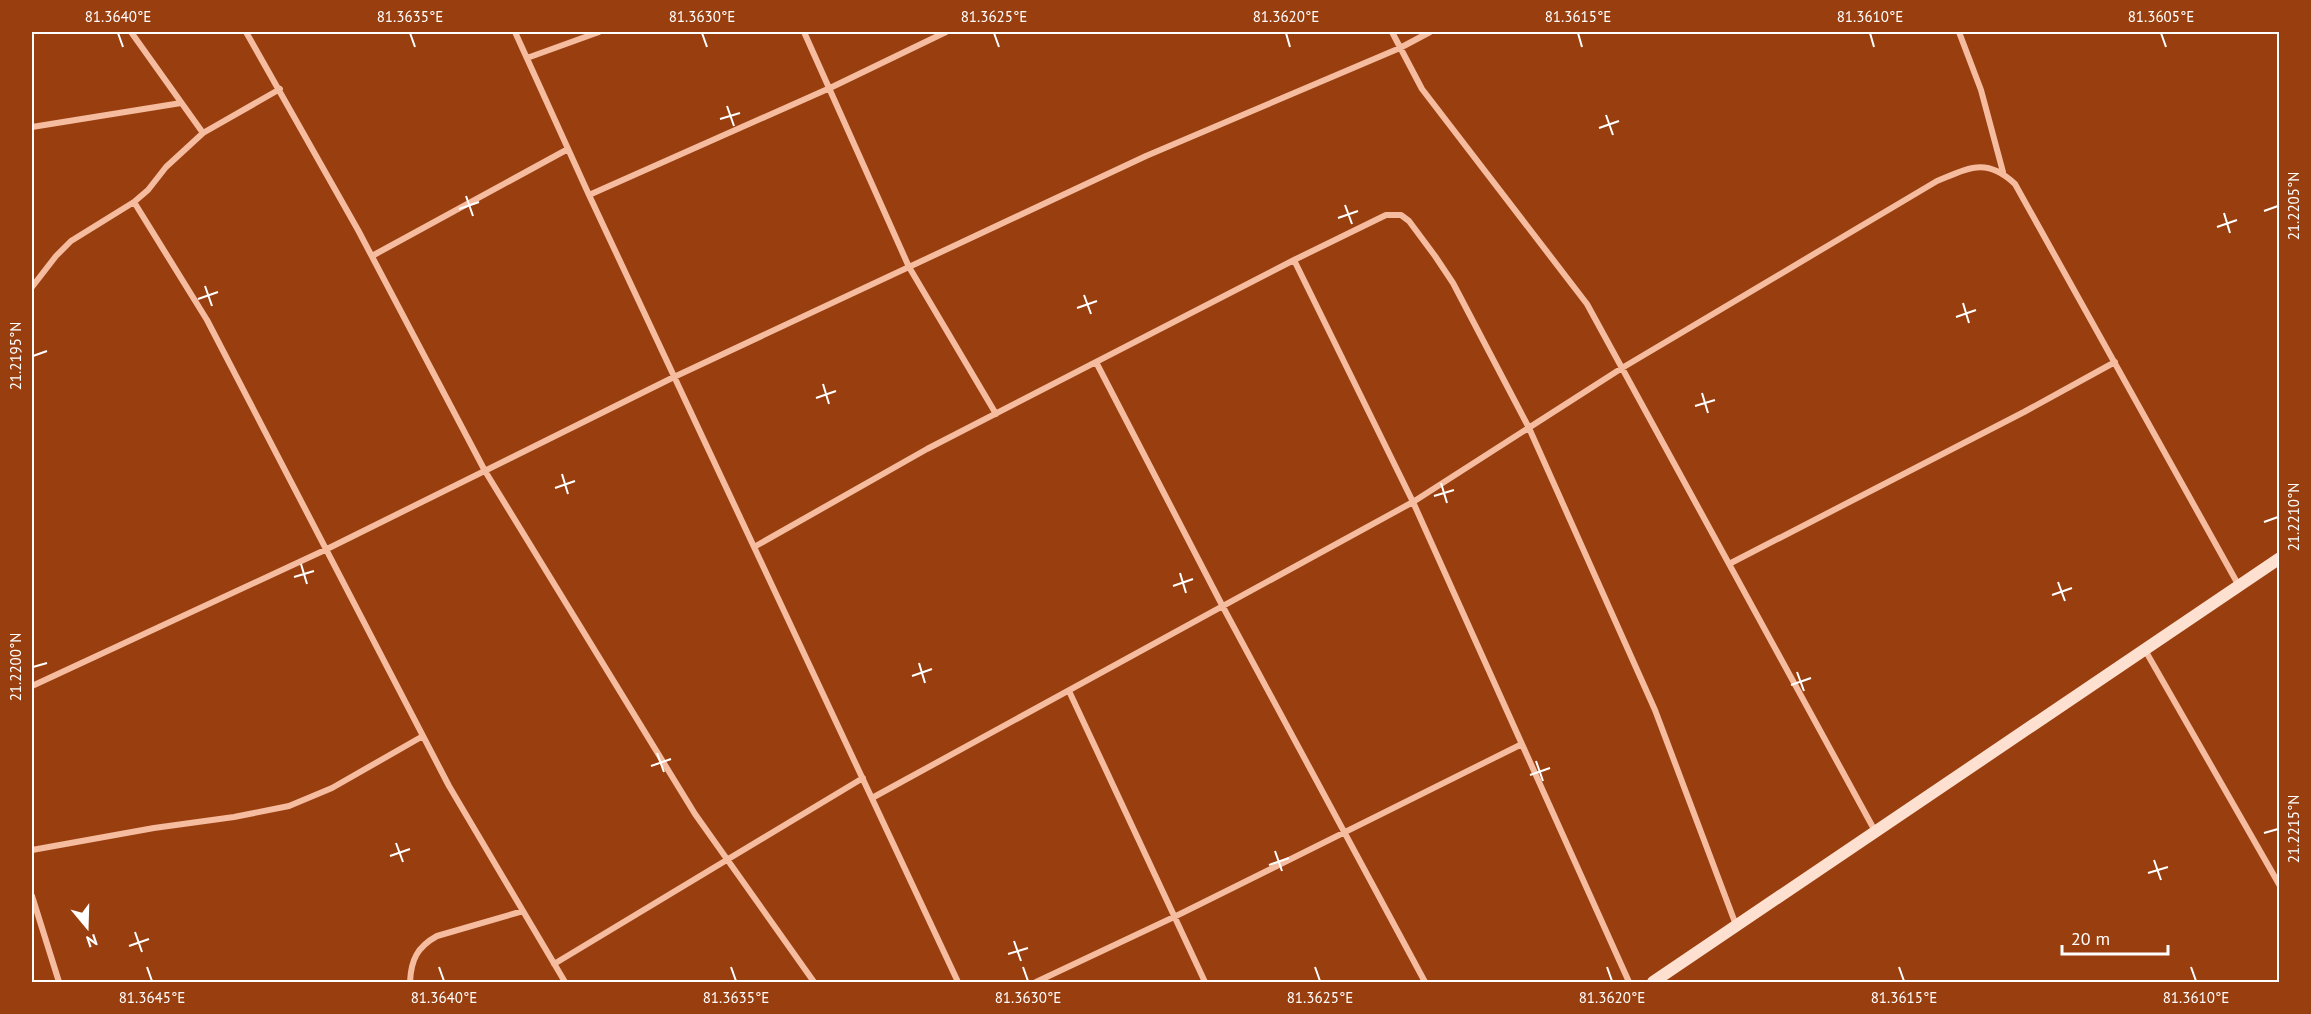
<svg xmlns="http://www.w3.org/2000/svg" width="2311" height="1014" font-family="'PT Sans',sans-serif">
  <rect width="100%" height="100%" fill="#993f0f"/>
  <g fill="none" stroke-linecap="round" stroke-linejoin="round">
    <path stroke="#f5bca0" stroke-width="6" d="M 131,32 L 203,133
      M 246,32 L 358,230 L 485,471 L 695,814 L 814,982
      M 515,32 L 589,195 L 958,982
      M 804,32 L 909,267 L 996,414
      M 1392,32 L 1422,89 L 1587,304 L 1875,831
      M 1959,32 L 1981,90 L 2003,172
      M 527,58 L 599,32
      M 32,127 L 181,103
      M 589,195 L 830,88 L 946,32
      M 134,202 L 207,320 L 449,786 L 565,982
      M 372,256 L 568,149
      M 1294,260 L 1386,215 L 1401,215 L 1409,221 L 1435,256 L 1453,283 L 1529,428 L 1655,710 L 1736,925
      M 32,287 L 56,256 L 71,241 L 134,202 L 148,190 L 166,167 L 203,133 L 280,89
      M 1096,362 L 1223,607 L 1425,982
      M 754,547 L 927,449 L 1294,260 L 1413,502 L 872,798
      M 1729,564 L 2024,412 L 2115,362
      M 2145,650 L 2280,886
      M 32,686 L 325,550 L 674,377 L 1146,156 L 1400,48 L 1430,32
      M 1069,691 L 1205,982
      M 32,850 L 154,828 L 234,817 L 289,806 L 332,788 L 423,736
      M 32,896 L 59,982
      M 554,964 L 863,778
      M 410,982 C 411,960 417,947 437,936 L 523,911
      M 1036,982 L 1174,917 L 1522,744
      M 1629,982 L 1413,502 L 1622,368 L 1937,181 C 1969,168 1986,157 2015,184 L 2239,586"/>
    <path stroke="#fee0d0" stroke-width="12" d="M 1653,982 L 2280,558"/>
  </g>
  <path fill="none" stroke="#fff" stroke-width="2" d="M 118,33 L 123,47M 410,33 L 415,47M 702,33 L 707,47M 994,33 L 999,47M 1286,33 L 1290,47M 1578,33 L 1582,47M 1870,33 L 1874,47M 2161,33 L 2166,47M 727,106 L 734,126M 1606,115 L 1613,135M 720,119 L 740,113M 1599,128 L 1619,121M 466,196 L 473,216M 1345,205 L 1352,224M 459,209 L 479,202M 2264,211 L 2278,206M 2224,213 L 2230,233M 1338,218 L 1358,211M 2217,227 L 2237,220M 205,286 L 212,306M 1084,295 L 1091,314M 198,299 L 218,292M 1963,303 L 1969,323M 1077,308 L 1097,301M 1956,317 L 1976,310M 33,356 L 47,351M 823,384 L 829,404M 1702,393 L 1708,413M 816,398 L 836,391M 1695,406 L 1715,400M 562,474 L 568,494M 1441,483 L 1447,503M 555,488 L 575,481M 1434,496 L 1454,490M 2264,522 L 2278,517M 301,564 L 307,584M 1180,573 L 1186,593M 294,577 L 314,571M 2058,582 L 2065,601M 1173,586 L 1193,579M 2052,595 L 2072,588M 919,663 L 925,683M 33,667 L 47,663M 1797,672 L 1804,691M 912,676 L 932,669M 1791,685 L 1811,678M 657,753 L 664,772M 1536,761 L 1543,781M 651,766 L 671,759M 1530,775 L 1550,768M 2264,833 L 2278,829M 396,843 L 403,862M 1275,851 L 1282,871M 390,856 L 410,849M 2154,860 L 2161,880M 1269,865 L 1289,858M 2148,873 L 2168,867M 135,932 L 142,952M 1014,941 L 1021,961M 129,946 L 149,939M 1008,954 L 1028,948M 147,967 L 152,981M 439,967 L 444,981M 731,967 L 736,981M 1023,967 L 1028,981M 1315,967 L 1320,981M 1607,967 L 1612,981M 1899,967 L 1904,981M 2191,967 L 2196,981"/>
  <rect width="2311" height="1014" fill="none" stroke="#993f0f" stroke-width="66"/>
  <g transform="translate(87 927) rotate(161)" stroke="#993f0f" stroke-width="4.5" paint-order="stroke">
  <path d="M0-4.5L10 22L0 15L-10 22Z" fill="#ffffff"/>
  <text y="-9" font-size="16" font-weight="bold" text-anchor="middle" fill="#ffffff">N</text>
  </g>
  <path d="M2062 945v9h106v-9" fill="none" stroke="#ffffff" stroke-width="3"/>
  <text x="2071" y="945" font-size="18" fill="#ffffff" stroke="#993f0f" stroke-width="4.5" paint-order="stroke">20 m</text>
  <rect x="33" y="33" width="2245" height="948" fill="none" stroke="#fff" stroke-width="2"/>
  <g font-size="15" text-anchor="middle" fill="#fff">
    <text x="118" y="22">81.3640°E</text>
    <text x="410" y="22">81.3635°E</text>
    <text x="702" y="22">81.3630°E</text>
    <text x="994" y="22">81.3625°E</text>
    <text x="1286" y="22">81.3620°E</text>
    <text x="1578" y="22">81.3615°E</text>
    <text x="1870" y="22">81.3610°E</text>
    <text x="2161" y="22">81.3605°E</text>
    <text transform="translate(2294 206) rotate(-90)" y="5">21.2205°N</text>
    <text transform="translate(16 356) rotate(-90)" y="5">21.2195°N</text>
    <text transform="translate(2294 517) rotate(-90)" y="5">21.2210°N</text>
    <text transform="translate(16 667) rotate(-90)" y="5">21.2200°N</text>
    <text transform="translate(2294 829) rotate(-90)" y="5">21.2215°N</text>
    <text x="152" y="1003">81.3645°E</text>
    <text x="444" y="1003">81.3640°E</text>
    <text x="736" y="1003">81.3635°E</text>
    <text x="1028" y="1003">81.3630°E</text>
    <text x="1320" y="1003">81.3625°E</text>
    <text x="1612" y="1003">81.3620°E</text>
    <text x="1904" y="1003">81.3615°E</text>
    <text x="2196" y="1003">81.3610°E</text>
  </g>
</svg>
